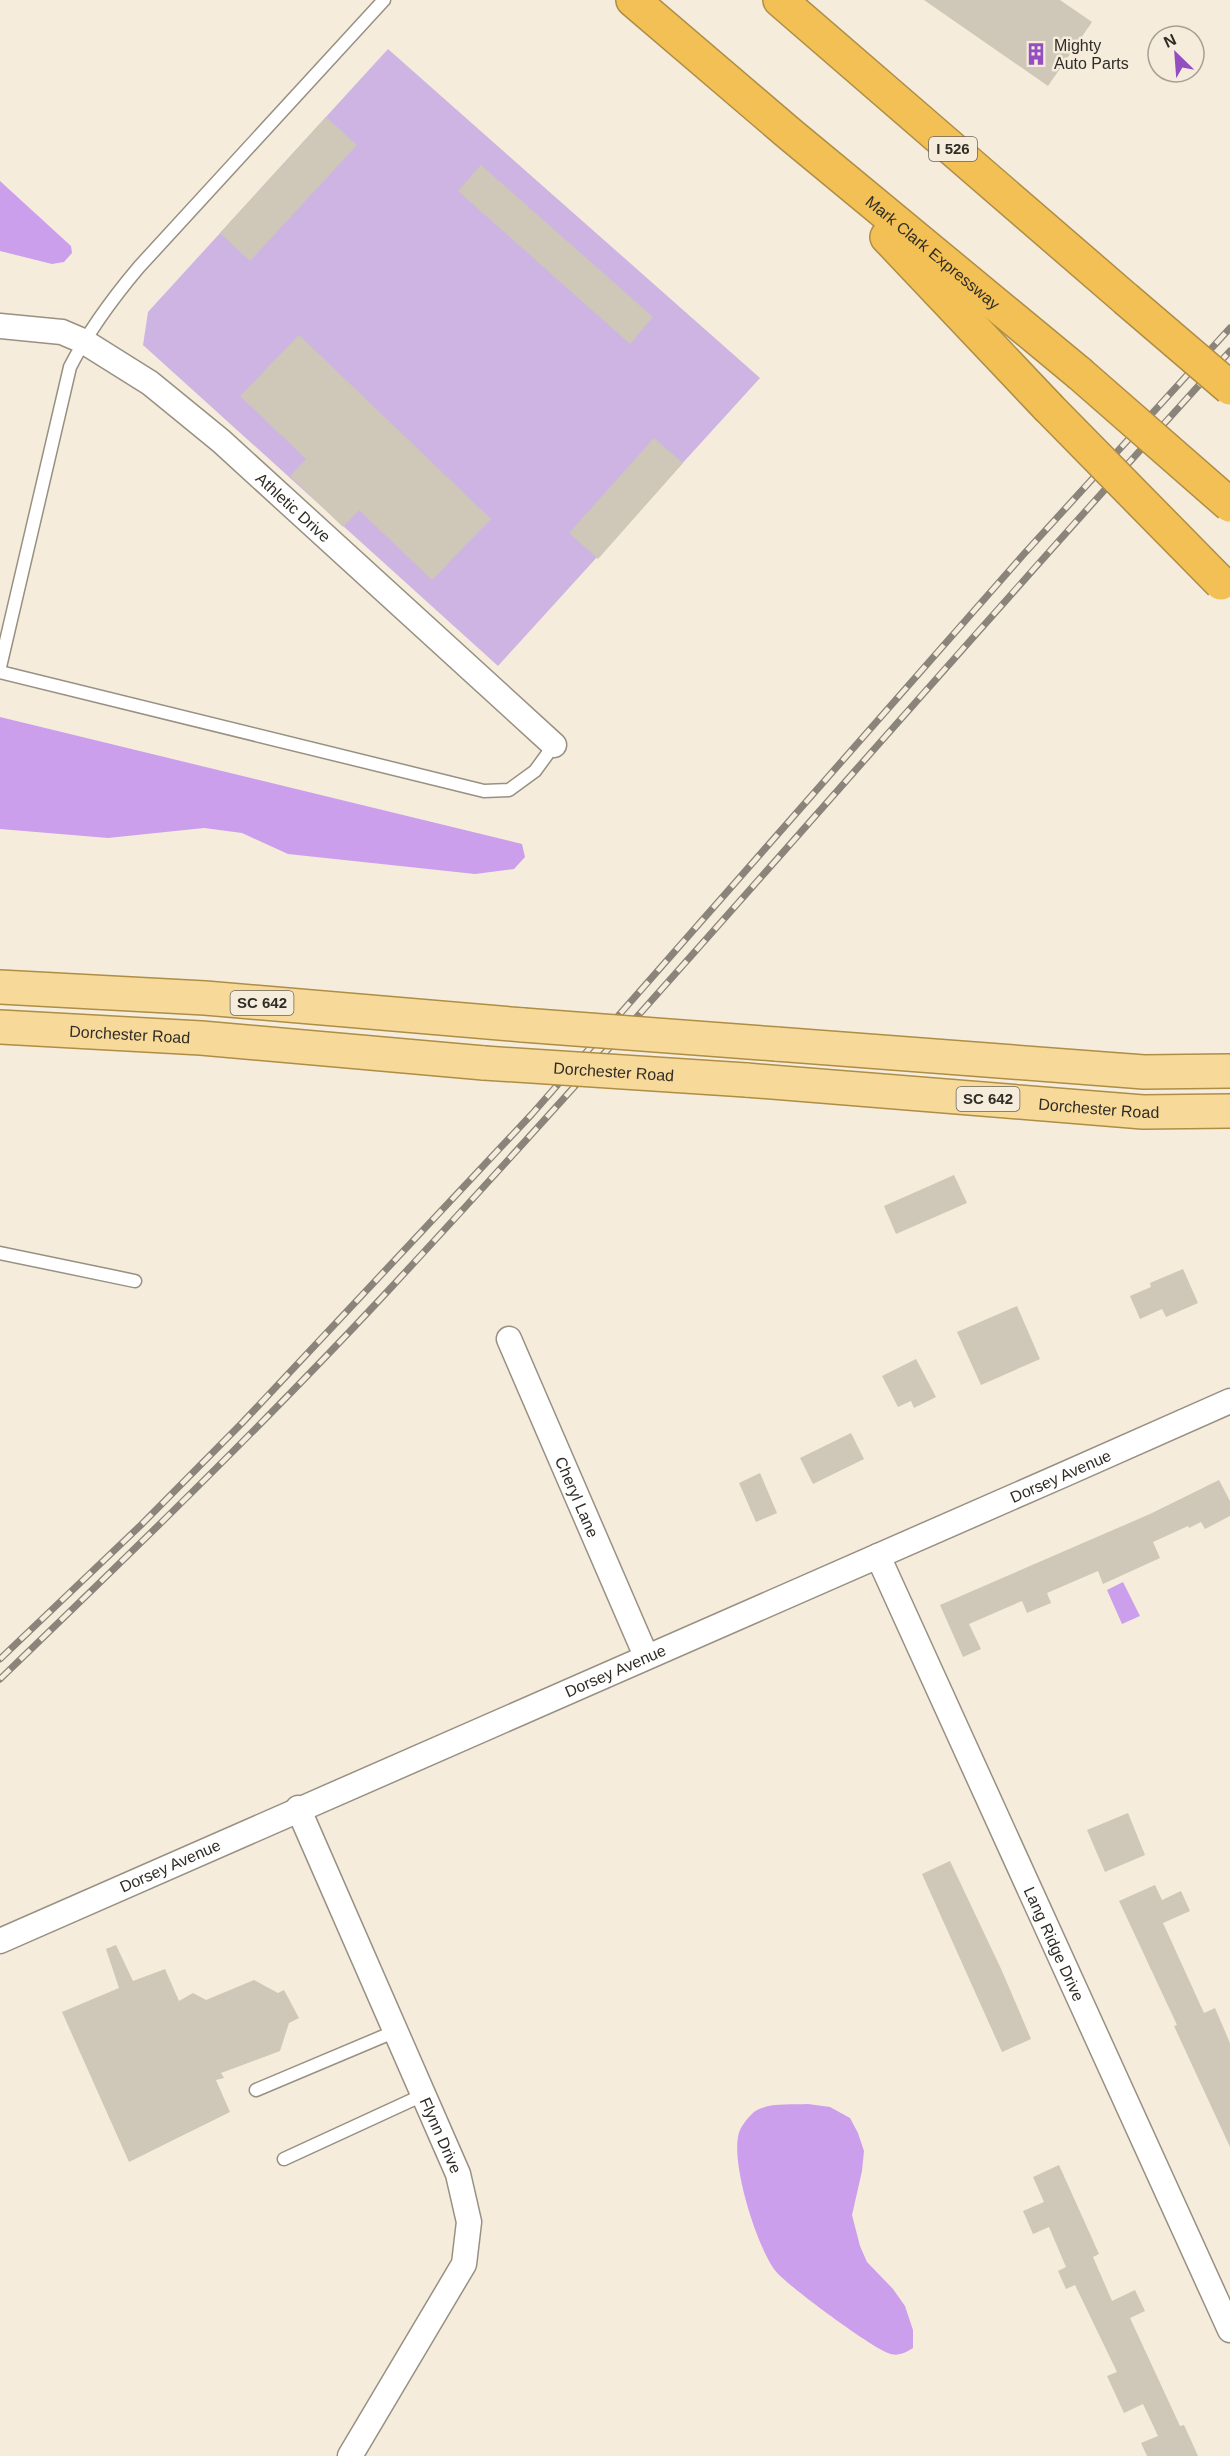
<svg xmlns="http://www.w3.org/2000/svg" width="1230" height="2456" font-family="Helvetica,sans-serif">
  <rect width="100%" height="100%" fill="#f5ecdc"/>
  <path fill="#ceb4e3" d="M 388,49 L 760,378 L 498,666 L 143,345 L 148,312 Z"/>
  <path fill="#cb9fec" d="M 0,181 L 71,246 L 72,253 L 64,262 L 52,264 L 0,251 Z
    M 0,717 L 522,844 L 525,857 L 514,869 L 475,874 L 288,854 L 242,833 L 204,828 L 108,838 L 0,829 Z
    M 1123,1582 L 1140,1616 L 1122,1624 L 1107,1590 Z
    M 808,2104 L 830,2107 L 850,2118 L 858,2133 L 864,2151 L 862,2171 L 852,2215 L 860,2246 L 867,2262 L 893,2289 L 905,2306 L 913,2330 L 913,2348 C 905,2353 897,2357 888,2353 C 871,2347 783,2283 774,2269 C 757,2246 728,2157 740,2130 C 742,2125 750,2115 754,2112 C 768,2102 791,2105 808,2104 Z"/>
  <path fill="#cfc7b7" d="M 924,0 L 1060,0 L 1092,22 L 1048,86 Z
    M 326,117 L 357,145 L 250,261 L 220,233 Z
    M 481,165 L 653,317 L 630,344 L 458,191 Z
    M 299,335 L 491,519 L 432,580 L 359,510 L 343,527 L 290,476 L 306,459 L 240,396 Z
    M 654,438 L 683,463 L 598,559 L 569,533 Z
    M 954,1175 L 967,1203 L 896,1234 L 884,1206 Z
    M 1183,1269 L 1198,1303 L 1166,1317 L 1162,1309 L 1140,1319 L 1130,1296 L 1151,1287 L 1150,1283 Z
    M 1017,1306 L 1040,1359 L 981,1385 L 957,1332 Z
    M 916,1359 L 936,1397 L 914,1408 L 911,1401 L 898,1407 L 882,1376 Z
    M 851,1433 L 864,1459 L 813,1484 L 800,1458 Z
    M 760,1473 L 777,1513 L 756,1522 L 739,1483 Z
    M 1219,1480 L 1230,1501 L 1230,1516 L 1205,1529 L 1201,1522 L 1189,1528 L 1188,1526 L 1153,1542 L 1160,1558 L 1103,1584 L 1098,1571 L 1047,1593 L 1051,1603 L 1027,1613 L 1022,1601 L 969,1624 L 981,1649 L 963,1657 L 940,1605 L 1150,1514 Z
    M 1128,1813 L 1145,1855 L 1105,1872 L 1087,1830 Z
    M 950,1861 L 1002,1971 L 1031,2039 L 1002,2052 L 922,1874 Z
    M 1155,1885 L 1162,1900 L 1181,1891 L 1190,1911 L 1163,1923 L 1204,2013 L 1215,2008 L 1230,2043 L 1230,2147 L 1174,2026 L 1177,2025 L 1119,1901 Z
    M 116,1945 L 133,1981 L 165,1969 L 179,2001 L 193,1993 L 206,2000 L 254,1980 L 278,1993 L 284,1990 L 299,2018 L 289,2023 L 280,2051 L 221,2073 L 224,2078 L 216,2080 L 230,2112 L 129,2162 L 62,2012 L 119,1988 L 106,1949 Z
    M 1059,2165 L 1099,2254 L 1093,2257 L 1112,2301 L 1135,2290 L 1145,2311 L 1130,2318 L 1180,2426 L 1184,2425 L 1198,2456 L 1147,2456 L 1141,2443 L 1158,2436 L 1143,2404 L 1124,2413 L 1107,2376 L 1117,2372 L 1075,2285 L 1066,2289 L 1058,2271 L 1066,2267 L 1049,2227 L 1033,2234 L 1023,2211 L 1044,2202 L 1033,2177 Z"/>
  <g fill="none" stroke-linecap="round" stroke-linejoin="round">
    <g stroke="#989082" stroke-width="15">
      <path id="lane" d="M 0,667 L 70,367 C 89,330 112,299 139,267 L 384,0
        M 0,672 L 484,791 L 509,790 L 535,771 L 554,745
        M 0,1253 L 135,1281
        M 256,2090 L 396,2031
        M 284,2159 L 423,2095"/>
    </g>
    <g stroke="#989082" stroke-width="27">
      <g id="street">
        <path id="s1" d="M 0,326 L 62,332 L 83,341 L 150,383 L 221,441 L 554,745"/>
        <path id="s2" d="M 509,1339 L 646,1656"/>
        <path id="s3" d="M 878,1556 L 1230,2330"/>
        <path id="s4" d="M 298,1808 L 458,2174 L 469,2222 L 464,2264 L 350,2456"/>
        <path id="s5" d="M 0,1941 C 409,1758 821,1583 1230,1401"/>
      </g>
    </g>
    <g stroke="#ae8d45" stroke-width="36">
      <g id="primary">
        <path d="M 0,987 L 205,998 L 523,1025"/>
        <path id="s6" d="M 0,1027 L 201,1038 L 484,1063"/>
        <path d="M 776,1044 L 1144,1072 L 1230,1071"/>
        <path id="s7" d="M 746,1080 L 1143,1112 L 1230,1111"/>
      </g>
    </g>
    <g stroke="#ae8d45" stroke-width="36">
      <g id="highway">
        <path id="s8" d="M 633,0 L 791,135 L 1079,373"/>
        <path d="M 780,0 L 1126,299"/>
        <path d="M 887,237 L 1048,407"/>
      </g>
    </g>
    <use href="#lane" stroke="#fff" stroke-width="12"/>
    <use href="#street" stroke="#fff" stroke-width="24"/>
    <use href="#primary" stroke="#f7d999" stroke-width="33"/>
    <use href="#highway" stroke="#f2c055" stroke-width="33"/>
    <g stroke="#8a847a" stroke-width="7">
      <path id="rail" d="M 0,1659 L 141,1525 L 243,1422 L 532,1114 L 1023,555 L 1230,328
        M 0,1679 C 131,1553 262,1426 386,1293 C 673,984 946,662 1230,351"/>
    </g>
    <use href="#rail" stroke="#f5ecdc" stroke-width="4.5" stroke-dasharray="14" stroke-linecap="butt"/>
    <g stroke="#ae8d45" stroke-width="36" stroke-linecap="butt">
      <g id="primary-bridge">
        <path d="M 523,1025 L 776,1044"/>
        <path id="s9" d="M 484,1063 L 746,1080"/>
      </g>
    </g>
    <g stroke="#ae8d45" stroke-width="36" stroke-linecap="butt">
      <path id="highway-bridge" d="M 1126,299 L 1230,388
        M 1079,373 L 1230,505
        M 1048,407 L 1221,583"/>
    </g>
    <use href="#primary-bridge" stroke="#f7d999" stroke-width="33"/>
    <use href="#highway-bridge" stroke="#f2c055" stroke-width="33"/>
  </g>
  <defs>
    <g id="building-bare" transform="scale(1.8)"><path d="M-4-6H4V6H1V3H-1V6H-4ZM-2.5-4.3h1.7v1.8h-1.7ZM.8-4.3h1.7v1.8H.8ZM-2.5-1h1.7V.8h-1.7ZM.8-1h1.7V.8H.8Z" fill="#944ec1" stroke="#f5ecdc" stroke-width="2.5" paint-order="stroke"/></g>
  </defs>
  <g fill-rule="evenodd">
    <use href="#building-bare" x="1036" y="54"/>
  </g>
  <g text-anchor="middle" stroke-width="5" stroke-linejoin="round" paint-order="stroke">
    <g fill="#f5ecdc" stroke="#6b665d" stroke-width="1.5">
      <rect x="929" y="137" width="48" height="24" rx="4.5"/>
      <rect x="230.5" y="991" width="63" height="24" rx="4.5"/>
      <rect x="956.5" y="1087" width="63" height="24" rx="4.5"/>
    </g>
    <g font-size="15" font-weight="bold" fill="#302d27">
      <text x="953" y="154">I 526</text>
      <text x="262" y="1008">SC 642</text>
      <text x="988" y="1104">SC 642</text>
    </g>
    <g font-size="16" fill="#302d27" stroke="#f5ecdc" text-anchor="start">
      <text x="1054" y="51">Mighty<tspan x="1054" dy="18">Auto Parts</tspan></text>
    </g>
    <g font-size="16" fill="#302d27" stroke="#f5ecdc">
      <text dy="6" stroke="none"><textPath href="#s8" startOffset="392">Mark Clark Expressway</textPath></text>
      <text dy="6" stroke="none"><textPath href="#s1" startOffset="354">Athletic Drive</textPath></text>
      <text dy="6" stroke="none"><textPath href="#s6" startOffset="130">Dorchester Road</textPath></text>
      <text dy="6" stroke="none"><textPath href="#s9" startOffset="130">Dorchester Road</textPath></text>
      <text dy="6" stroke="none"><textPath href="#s7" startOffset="354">Dorchester Road</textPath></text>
      <text dy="6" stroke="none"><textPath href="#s5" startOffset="1158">Dorsey Avenue</textPath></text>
      <text dy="6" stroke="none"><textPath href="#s2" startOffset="172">Cheryl Lane</textPath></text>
      <text dy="6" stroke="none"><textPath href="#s5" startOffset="672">Dorsey Avenue</textPath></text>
      <text dy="6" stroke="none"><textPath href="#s5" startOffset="186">Dorsey Avenue</textPath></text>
      <text dy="6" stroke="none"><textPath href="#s3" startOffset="426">Lang Ridge Drive</textPath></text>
      <text dy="6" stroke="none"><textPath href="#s4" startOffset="357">Flynn Drive</textPath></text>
    </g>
  </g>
  <g transform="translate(1176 54) rotate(335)"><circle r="28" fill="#f5ecdc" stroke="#a6a094" stroke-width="1.5"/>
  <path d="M0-4.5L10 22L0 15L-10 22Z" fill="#944ec1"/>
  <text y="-9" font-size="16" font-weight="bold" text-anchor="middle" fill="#302d27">N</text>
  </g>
</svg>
